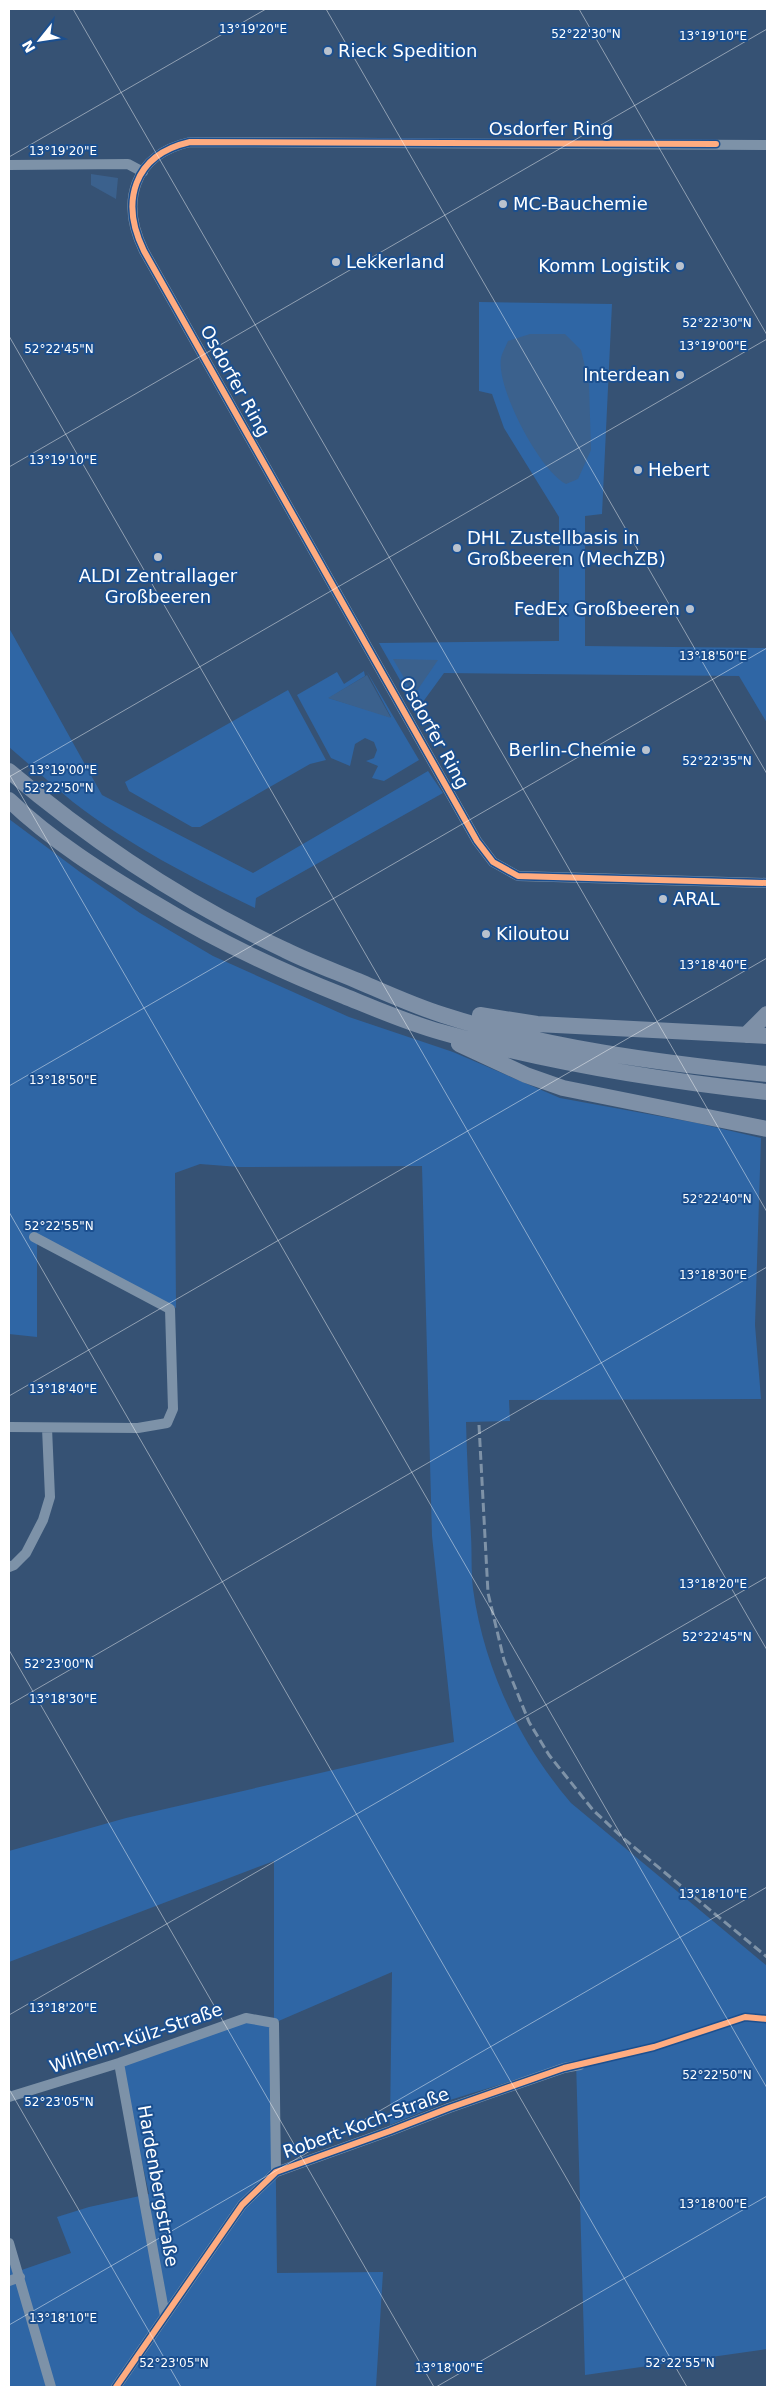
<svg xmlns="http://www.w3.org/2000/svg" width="776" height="2396" font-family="'DejaVu Sans',sans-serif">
  <rect width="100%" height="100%" fill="#365274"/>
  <path fill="#2f66a5" d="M 479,302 L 612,304 L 602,514 L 585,516 L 585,646 L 767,648 L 767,723 L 739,676 L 444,673 L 417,710 L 379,643 L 559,641 L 559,517 L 504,428 L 492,394 L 479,391 Z
    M 9,628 L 102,795 L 253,873 L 428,771 L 443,793 L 256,898 L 255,908 C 192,878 129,845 73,802 C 51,784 30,765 9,747 Z
    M 366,670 L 419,760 L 384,781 L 372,778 L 378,766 L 366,761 L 374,758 L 377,750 L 374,742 L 365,738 L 355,744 L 350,766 L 331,758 L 297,695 L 337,672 L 344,684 L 364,671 L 365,676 L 329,698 L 391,717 Z
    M 288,690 L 326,760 L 310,764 L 200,827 L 192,827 L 129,791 L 125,782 Z
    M 9,819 L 80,872 L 140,913 L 213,956 L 349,1017 L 453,1052 L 560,1098 L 697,1123 L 761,1138 L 755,1325 L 761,1399 L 509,1400 L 510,1421 L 466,1422 C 467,1460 469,1498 471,1536 C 472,1553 471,1571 473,1589 C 484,1668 519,1742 571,1803 L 767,1966 L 767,2349 L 585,2375 L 576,2061 L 450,2100 L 390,2125 L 392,1972 L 274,2023 L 277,2273 L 383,2272 L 376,2387 L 9,2387 L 9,2261 L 13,2273 L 71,2253 L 57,2217 L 89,2207 L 149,2194 L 121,2065 L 246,2022 L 274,2022 L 274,1861 L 9,1962 L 9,1851 L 126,1818 L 454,1742 L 432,1536 L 422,1166 L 239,1167 L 200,1164 L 175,1173 L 176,1308 L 37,1235 L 37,1337 L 9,1334 Z"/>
  <path fill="#3b618d" d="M 91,174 L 118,178 L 116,199 L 91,185 Z
    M 530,334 L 565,334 L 581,350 L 589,384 L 591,450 L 578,479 L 566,484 C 540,471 496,388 501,358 C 502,353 506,346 508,341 Z
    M 393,659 L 438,660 L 414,695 Z
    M 367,675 L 391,718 L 328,698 Z"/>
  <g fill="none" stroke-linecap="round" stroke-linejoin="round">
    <path stroke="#7d92a8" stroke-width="10" d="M 767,145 L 190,142 C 133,155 120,202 144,251 L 477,841 L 493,862 L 518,876 L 767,883
      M 9,165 L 128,164 L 143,172
      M 9,1427 L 138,1428 L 167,1423 L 173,1409 L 170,1309 L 34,1237
      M 9,1567 L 14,1565 L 26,1553 L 43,1520 L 50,1497 L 47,1428
      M 119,2063 L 165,2316
      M 9,2097 L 119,2063 L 246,2018 L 274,2023 L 276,2172
      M 9,2243 L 51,2387
      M 9,2281 L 20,2277
      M 116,2387 L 242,2205 L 276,2172 L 390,2131 L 449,2108 L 564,2068 L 580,2065"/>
    <path stroke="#7e90a7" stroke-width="16" d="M 9,771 C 93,842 185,903 285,950 C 309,962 334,971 358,981 C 386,993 414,1006 443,1015 C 545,1048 661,1063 767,1074
      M 9,800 C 52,841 103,873 154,903 C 215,940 278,970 344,996 C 376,1009 408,1023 441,1032 C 548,1063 657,1080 767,1092
      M 480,1015 L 537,1024 L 767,1036
      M 746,1035 L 767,1014
      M 459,1044 L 526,1075 L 563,1088 L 767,1129"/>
    <path stroke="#7e92a7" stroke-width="3" stroke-dasharray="9 4" stroke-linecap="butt" d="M 479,1425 L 488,1593 L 504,1660 L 529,1722 L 549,1755 L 593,1810 L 623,1838 L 767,1957"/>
    <g stroke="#1b4f8f" stroke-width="9">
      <path id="cycleway" d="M 716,144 L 190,142 C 133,155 120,202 144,251 L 477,841 L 493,862 L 518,876 L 767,883
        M 116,2387 L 242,2205 L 276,2172 L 390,2131 L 449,2108 L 564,2068 L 654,2047 L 745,2017 L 767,2019"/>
    </g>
    <use href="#cycleway" stroke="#ffac80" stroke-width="6"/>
  </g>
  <path fill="none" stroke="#fff" stroke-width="1" stroke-opacity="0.45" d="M 73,9 L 767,1212M 326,9 L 767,774M 579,9 L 767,335M 9,157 L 266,9M 9,336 L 767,1650M 9,467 L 767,29M 9,774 L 767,2088M 9,777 L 767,339M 9,1086 L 767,648M 9,1212 L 687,2387M 9,1396 L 767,958M 9,1650 L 434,2387M 9,1705 L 767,1267M 9,2015 L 767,1577M 9,2089 L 181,2387M 9,2325 L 767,1887M 436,2387 L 767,2196"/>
  <g fill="#b9c2ce" stroke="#1b4f8f" stroke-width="2">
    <circle cx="328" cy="51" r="5"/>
    <circle cx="503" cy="204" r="5"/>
    <circle cx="336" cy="262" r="5"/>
    <circle cx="680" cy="266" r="5"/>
    <circle cx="680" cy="375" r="5"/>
    <circle cx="638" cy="470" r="5"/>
    <circle cx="457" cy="548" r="5"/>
    <circle cx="158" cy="557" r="5"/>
    <circle cx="690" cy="609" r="5"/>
    <circle cx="646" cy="750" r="5"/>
    <circle cx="663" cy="899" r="5"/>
    <circle cx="486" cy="934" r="5"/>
  </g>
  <g text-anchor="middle" stroke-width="4" stroke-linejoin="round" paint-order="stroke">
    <g font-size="18" fill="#fff" stroke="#1b4f8f" text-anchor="start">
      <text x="338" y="57">Rieck Spedition</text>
      <text x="513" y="210">MC-Bauchemie</text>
      <text x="346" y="268">Lekkerland</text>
      <text x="670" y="272" text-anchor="end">Komm Logistik</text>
      <text x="670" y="381" text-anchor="end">Interdean</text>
      <text x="648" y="476">Hebert</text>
      <text x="467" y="544">DHL Zustellbasis in<tspan x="467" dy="21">Großbeeren (MechZB)</tspan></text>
      <text x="158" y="582" text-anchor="middle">ALDI Zentrallager<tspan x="158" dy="21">Großbeeren</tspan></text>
      <text x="680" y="615" text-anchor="end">FedEx Großbeeren</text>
      <text x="636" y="756" text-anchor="end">Berlin-Chemie</text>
      <text x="673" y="905">ARAL</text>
      <text x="496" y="940">Kiloutou</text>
    </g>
    <g font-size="18" fill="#fff" stroke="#1b4f8f">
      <text x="551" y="135">Osdorfer Ring</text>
      <text transform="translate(235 381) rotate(61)" y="6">Osdorfer Ring</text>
      <text transform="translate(434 733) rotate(61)" y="6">Osdorfer Ring</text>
      <text transform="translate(136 2038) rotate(-19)" y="6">Wilhelm-Külz-Straße</text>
      <text transform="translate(366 2123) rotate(-20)" y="6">Robert-Koch-Straße</text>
      <text transform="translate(158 2186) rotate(80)" y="6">Hardenbergstraße</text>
    </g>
  </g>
  <g font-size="12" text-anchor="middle" fill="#fff" stroke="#1b4f8f" stroke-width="4" stroke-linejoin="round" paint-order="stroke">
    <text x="253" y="33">13°19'20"E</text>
    <text x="586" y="38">52°22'30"N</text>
    <text x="713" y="40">13°19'10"E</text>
    <text x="63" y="155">13°19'20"E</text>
    <text x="717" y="327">52°22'30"N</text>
    <text x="713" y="350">13°19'00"E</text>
    <text x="59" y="353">52°22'45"N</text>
    <text x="63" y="464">13°19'10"E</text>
    <text x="713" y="660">13°18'50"E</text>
    <text x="717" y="765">52°22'35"N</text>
    <text x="63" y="774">13°19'00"E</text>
    <text x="59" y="792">52°22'50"N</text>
    <text x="713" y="969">13°18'40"E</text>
    <text x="63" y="1084">13°18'50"E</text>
    <text x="717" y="1203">52°22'40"N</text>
    <text x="59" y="1230">52°22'55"N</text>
    <text x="713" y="1279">13°18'30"E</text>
    <text x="63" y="1393">13°18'40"E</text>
    <text x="713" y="1588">13°18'20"E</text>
    <text x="717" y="1641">52°22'45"N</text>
    <text x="59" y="1668">52°23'00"N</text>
    <text x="63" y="1703">13°18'30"E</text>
    <text x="713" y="1898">13°18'10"E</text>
    <text x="63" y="2012">13°18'20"E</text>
    <text x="717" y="2079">52°22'50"N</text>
    <text x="59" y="2106">52°23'05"N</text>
    <text x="713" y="2208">13°18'00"E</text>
    <text x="63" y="2322">13°18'10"E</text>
    <text x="174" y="2367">52°23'05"N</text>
    <text x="680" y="2367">52°22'55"N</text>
    <text x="449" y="2372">13°18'00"E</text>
  </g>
  <rect width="776" height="2396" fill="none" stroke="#ffffff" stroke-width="20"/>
  <g transform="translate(40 40) rotate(240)" stroke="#1b4f8f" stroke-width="4" paint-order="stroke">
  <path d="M0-4L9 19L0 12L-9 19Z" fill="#ffffff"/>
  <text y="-8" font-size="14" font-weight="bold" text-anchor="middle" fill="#ffffff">N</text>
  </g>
</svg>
